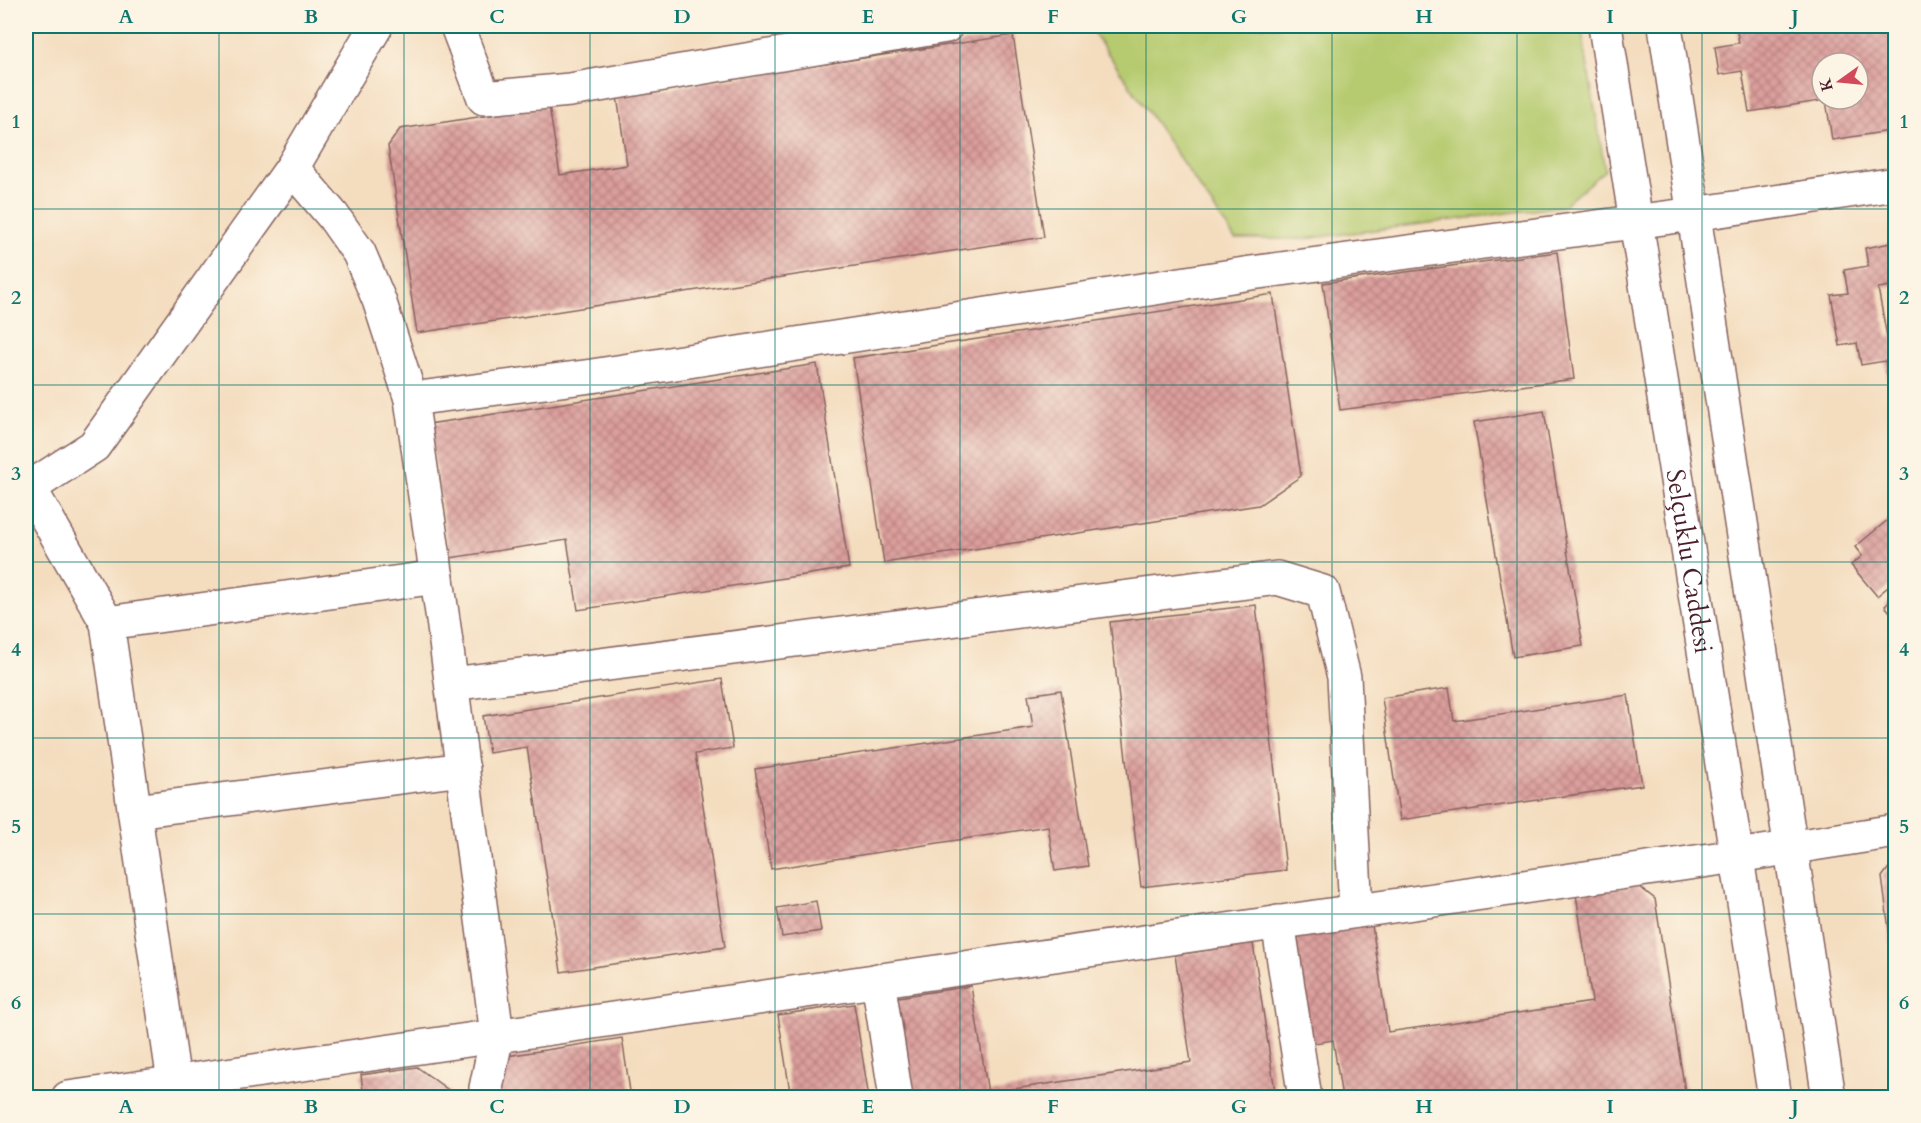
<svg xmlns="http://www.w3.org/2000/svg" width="1921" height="1123" font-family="Cardo,serif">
  <defs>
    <pattern id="building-cross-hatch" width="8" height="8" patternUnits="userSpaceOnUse" patternTransform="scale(1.5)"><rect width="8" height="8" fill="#dc9f9c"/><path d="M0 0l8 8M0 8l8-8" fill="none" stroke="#b4817f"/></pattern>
  </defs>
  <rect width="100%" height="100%" fill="#fcf5e5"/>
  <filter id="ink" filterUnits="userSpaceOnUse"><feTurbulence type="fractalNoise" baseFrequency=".0167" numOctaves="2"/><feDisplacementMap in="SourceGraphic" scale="12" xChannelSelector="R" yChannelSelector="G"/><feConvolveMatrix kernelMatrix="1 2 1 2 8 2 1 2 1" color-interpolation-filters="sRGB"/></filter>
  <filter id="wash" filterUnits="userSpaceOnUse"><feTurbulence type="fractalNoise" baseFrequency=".008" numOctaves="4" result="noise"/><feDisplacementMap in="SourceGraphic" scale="24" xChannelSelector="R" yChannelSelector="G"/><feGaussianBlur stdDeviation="1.35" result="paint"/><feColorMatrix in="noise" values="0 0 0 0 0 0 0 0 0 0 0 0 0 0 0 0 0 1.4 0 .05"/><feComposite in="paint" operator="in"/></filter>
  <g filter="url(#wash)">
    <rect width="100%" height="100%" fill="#f4ddbf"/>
    <path fill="#b6cb6f" stroke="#80754d" stroke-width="1.5" d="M 1089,26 L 1581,26 L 1605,170 L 1563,206 L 1304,239 L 1235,239 Z"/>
    <g id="blocks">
      <path fill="url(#building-cross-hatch)" fill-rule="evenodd" d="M 1736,26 L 1896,26 L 1896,130 L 1832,140 L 1826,100 L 1749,112 L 1742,71 L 1719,75 L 1715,47 L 1739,43 ZM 1822,63 L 1858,63 L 1858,99 L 1822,99 Z
        M 1013,35 L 1044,237 L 417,333 L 388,146 L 400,129 L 549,106 L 560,175 L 627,165 L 617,96 Z
        M 1896,242 L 1896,285 L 1878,288 L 1887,337 L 1896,335 L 1896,378 L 1888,379 L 1885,361 L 1861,365 L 1857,343 L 1840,346 L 1831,295 L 1848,293 L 1844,270 L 1868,266 L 1865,248 Z
        M 1557,252 L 1574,379 L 1340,410 L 1323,283 Z
        M 1273,294 L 1301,476 L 1259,505 L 884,563 L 853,358 Z
        M 817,364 L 849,568 L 578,610 L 567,540 L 450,558 L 429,424 Z
        M 1544,411 L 1583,646 L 1513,657 L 1474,422 Z
        M 1896,513 L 1896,596 L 1888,587 L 1877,596 L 1851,565 L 1862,556 L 1855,547 Z
        M 1896,596 L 1896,619 L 1885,606 Z
        M 1256,605 L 1286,870 L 1141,887 L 1110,622 Z
        M 722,679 L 733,748 L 695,754 L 725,947 L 561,972 L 527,747 L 489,753 L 483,716 Z
        M 1449,688 L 1454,721 L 1628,695 L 1642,785 L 1400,820 L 1382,698 Z
        M 1061,690 L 1088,866 L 1055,871 L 1048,826 L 771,869 L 755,769 L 1033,727 L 1028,695 Z
        M 1896,858 L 1896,966 L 1894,967 L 1882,877 Z
        M 1637,885 L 1655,899 L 1686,1098 L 1342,1098 L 1333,1040 L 1309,1044 L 1293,937 L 1372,925 L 1388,1032 L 1592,1002 L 1576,894 Z
        M 816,901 L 821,931 L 782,937 L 777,908 Z
        M 1253,943 L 1276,1098 L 907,1098 L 892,998 L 971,986 L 988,1093 L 1191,1062 L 1175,955 Z
        M 854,1004 L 869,1098 L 791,1098 L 778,1015 Z
        M 622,1038 L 631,1098 L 497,1098 L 507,1056 Z
        M 417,1067 L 455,1095 L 455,1098 L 364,1098 L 361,1075 Z"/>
    </g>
  </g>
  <g filter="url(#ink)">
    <use href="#blocks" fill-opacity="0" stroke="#86625f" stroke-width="1.5"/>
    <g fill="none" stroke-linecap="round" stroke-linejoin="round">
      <g stroke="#86625f" stroke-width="36">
        <g id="minor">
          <path d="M 457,26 L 484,98 L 570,90 L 946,26"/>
          <path id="s1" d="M 1605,26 L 1775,1098"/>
          <path d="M 1665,26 L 1829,1098"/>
          <path d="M 292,168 L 333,216 L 359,253 L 379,300 L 411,399 L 444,627 L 497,1035 L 486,1088 L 488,1098"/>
          <path d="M 411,399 L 592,376 L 1251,273 L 1694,214 L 1896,184"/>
          <path d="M 29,487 L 107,623 L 174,1082"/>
          <path d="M 26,490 L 94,446 L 292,168 L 376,26"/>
          <path d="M 107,623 L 437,577"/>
          <path d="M 452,684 L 1277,578 L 1323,592 L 1344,677 L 1356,911"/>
          <path d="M 135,811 L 463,769"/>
          <path d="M 1278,922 L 1305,1098"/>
          <path d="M 878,980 L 896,1098"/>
          <path d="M 68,1098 L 1737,856 L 1896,831"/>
        </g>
      </g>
      <use href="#minor" stroke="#fff" stroke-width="33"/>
    </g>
  </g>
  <path fill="none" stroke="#0f766e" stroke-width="1.5" stroke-opacity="0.55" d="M 219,26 L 219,1098M 404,26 L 404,1098M 590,26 L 590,1098M 775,26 L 775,1098M 960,26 L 960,1098M 1146,26 L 1146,1098M 1332,26 L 1332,1098M 1517,26 L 1517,1098M 1702,26 L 1702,1098M 26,209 L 1896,209M 26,385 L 1896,385M 26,562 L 1896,562M 26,738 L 1896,738M 26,914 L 1896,914"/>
  <g text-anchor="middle" stroke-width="4.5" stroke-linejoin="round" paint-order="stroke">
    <g font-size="26" fill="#4a1f2b" stroke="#fcf5e5">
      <text dy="9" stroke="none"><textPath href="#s1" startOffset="542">Selçuklu Caddesi</textPath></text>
    </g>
  </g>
  <rect width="1921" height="1123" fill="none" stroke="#fcf5e5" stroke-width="66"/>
  <g transform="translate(1840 81) rotate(255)"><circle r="28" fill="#fcf5e5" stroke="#b59f9b" stroke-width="1.5"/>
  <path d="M0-4.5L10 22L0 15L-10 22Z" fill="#d1495b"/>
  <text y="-9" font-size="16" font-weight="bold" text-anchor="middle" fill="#4a1f2b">K</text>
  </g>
  <rect x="33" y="33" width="1855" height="1057" fill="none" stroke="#0f766e" stroke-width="2"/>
  <g font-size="20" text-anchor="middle" font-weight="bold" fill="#0f766e">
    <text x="126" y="23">A</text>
    <text x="311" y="23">B</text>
    <text x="497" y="23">C</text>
    <text x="682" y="23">D</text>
    <text x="868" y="23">E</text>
    <text x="1053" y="23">F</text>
    <text x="1239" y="23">G</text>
    <text x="1424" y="23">H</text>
    <text x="1610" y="23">I</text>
    <text x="1795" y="23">J</text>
    <text x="16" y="128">1</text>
    <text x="1904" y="128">1</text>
    <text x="16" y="304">2</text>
    <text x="1904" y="304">2</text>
    <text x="16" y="480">3</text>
    <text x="1904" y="480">3</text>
    <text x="16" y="656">4</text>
    <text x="1904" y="656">4</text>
    <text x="16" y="833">5</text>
    <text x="1904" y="833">5</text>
    <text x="16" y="1009">6</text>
    <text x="1904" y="1009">6</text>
    <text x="126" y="1113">A</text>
    <text x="311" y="1113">B</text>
    <text x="497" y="1113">C</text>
    <text x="682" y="1113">D</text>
    <text x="868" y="1113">E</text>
    <text x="1053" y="1113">F</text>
    <text x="1239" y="1113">G</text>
    <text x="1424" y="1113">H</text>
    <text x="1610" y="1113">I</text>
    <text x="1795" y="1113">J</text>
  </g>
</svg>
